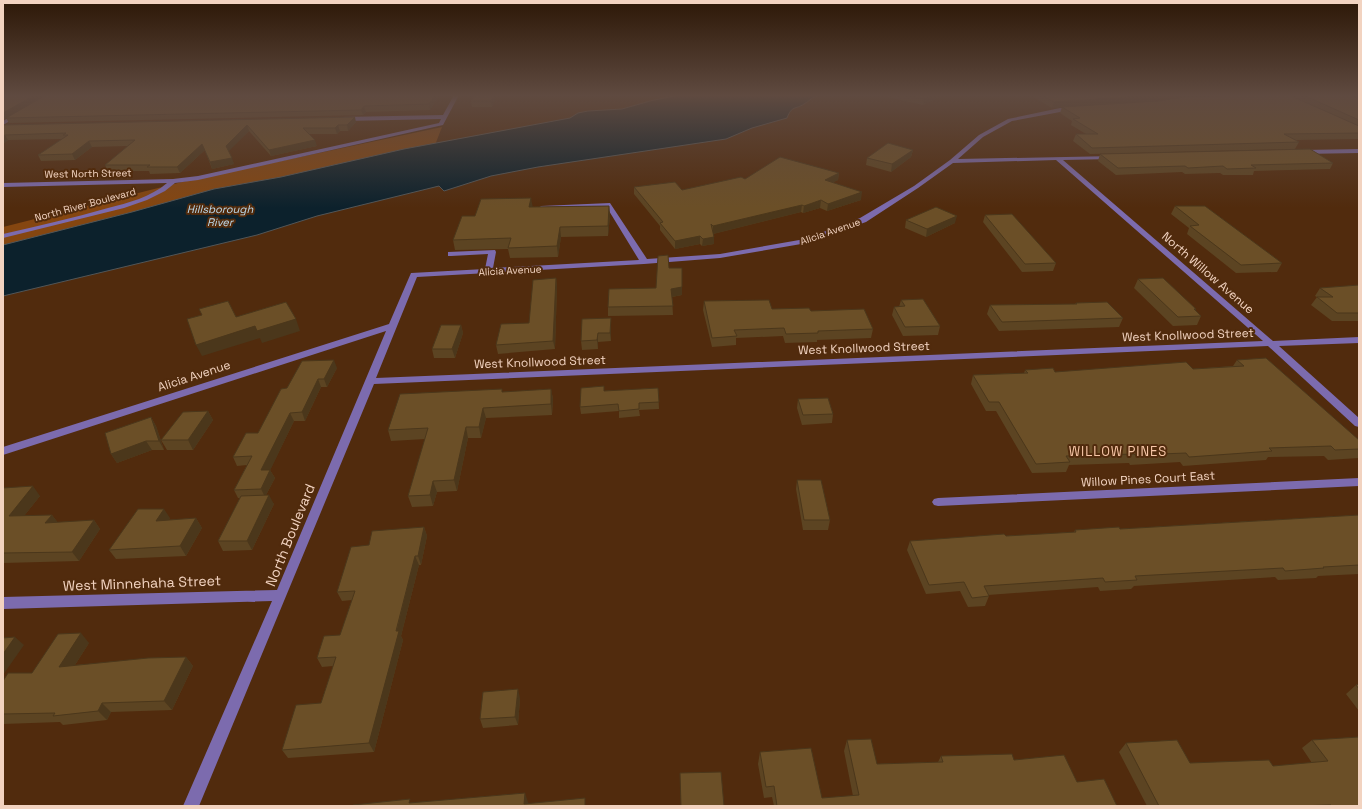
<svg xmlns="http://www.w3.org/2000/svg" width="1362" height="809" font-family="'Space Grotesk',sans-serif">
  <rect width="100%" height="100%" fill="#512b0d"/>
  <path fill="#854610" d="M 442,127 L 435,145 L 3,247 L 3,227 L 182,182 Z"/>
  <path fill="#0c212c" stroke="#515658" d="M 679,95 L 818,95 C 813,97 809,101 804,104 C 795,110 792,105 787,118 L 752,128 L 726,139 L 538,167 L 491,176 L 444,191 L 439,186 L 317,216 L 257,235 L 3,296 L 3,245 L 132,212 L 214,189 L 281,177 L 404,149 L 570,118 L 578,113 L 588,111 L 622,109 L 650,101 Z"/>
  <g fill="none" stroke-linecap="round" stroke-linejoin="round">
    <path fill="#7c6bae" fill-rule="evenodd" d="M 454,95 L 459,95 L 443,125 L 198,180 L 175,183 L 165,191 L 147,200 L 124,208 L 3,238 L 3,234 C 38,226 73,218 108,208 C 128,203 151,197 167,183 L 3,187 L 3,183 L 173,179 L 198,176 L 439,123 L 441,119 L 343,121 L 340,119 L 343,117 L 443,115 Z
      M 1208,95 L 1218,95 L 1197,100 L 1194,98 Z
      M 1060,108 L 1074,108 L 1077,110 L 1074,112 L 1060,112 L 1012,121 L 983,137 L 958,159 L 1114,156 L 1114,158 L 1112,159 L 1063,160 L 1273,341 L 1359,337 L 1359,343 L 1279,346 L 1359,418 L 1359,427 L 1355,426 L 1268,346 L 374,384 L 199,806 L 183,806 L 272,601 L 3,609 L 3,597 L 277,590 L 386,331 L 3,455 L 3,447 L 389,324 L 411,273 L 485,269 L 488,254 L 451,256 L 448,256 L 448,252 L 495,250 L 496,252 L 493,268 L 639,260 L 606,206 L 543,209 L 540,207 L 541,206 L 610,203 L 647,259 L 720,254 L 805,239 L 860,218 L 914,186 L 950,160 L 979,135 L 1008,119 ZM 1056,160 L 1263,341 L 376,378 L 417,277 L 644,264 L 720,258 L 807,243 L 866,222 L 918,188 L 953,163 Z
      M 17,113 L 22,114 L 3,125 L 3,121 Z
      M 1359,149 L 1359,153 L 1302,154 L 1299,152 L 1302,150 Z
      M 1359,478 L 1359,486 L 938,506 L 934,505 L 932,502 L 934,499 L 938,498 Z"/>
  </g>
  <path fill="#5c4422" d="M 3,95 L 439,95 L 430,110 L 366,112 L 363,115 L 9,123 L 6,118 L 3,120 Z
    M 474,95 L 497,95 L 492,107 L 472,107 L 471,101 Z
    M 883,95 L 949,95 L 939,97 L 923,105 L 883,96 Z
    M 1030,95 L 1161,95 L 1159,100 L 1069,107 L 1158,101 L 1241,95 L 1350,95 L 1359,99 L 1359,139 L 1295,140 L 1299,142 L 1295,149 L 1090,154 L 1073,141 L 1076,134 L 1086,134 L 1071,125 L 1072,121 L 1060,113 L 1062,107 L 1052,108 Z
    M 356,122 L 348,131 L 340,131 L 337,134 L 308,134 L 317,146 L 271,156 L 249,131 L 228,151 L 234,164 L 212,169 L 205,150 L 180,173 L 150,174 L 149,171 L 108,171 L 105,165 L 128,146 L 92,147 L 75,160 L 41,161 L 38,155 L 62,139 L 8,140 L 3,144 L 3,125 Z
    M 913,150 L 911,157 L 891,172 L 866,165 L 867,158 Z
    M 1100,154 L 1333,163 L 1330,169 L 1254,171 L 1253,175 L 1223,175 L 1220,173 L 1185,174 L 1182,172 L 1116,175 L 1098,161 Z
    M 839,173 L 838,180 L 833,182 L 861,200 L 827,211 L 820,208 L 803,213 L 801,212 L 713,234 L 714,244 L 702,246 L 700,244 L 675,249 L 660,230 L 660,226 L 634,194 L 634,187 L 682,190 L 745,179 Z
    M 609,206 L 610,216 L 608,236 L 561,237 L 558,257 L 510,258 L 508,249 L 455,250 L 453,240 L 475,216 L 533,207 Z
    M 1175,206 L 1282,263 L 1277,272 L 1236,273 L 1187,234 L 1189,228 L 1171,214 Z
    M 985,215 L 1056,263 L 1053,271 L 1022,272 L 983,222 Z
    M 906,220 L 955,223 L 926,237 L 905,228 Z
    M 669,268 L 682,295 L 672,297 L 673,315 L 608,316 L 608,307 L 656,288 Z
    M 556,278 L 557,287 L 555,349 L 498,354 L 496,345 L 529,323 Z
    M 1138,279 L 1196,309 L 1195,310 L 1201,316 L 1197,325 L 1173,326 L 1134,288 Z
    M 1359,285 L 1359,321 L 1332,321 L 1311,305 L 1317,297 L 1315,296 L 1320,288 Z
    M 901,300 L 940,326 L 938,335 L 903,336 L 892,315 L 894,307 L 899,307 Z
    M 704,301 L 772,309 L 811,311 L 873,329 L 871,338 L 817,340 L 817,342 L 785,343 L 783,336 L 736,338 L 736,345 L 712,347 L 703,310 Z
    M 1076,303 L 1123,318 L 1119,327 L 999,331 L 987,314 L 990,305 L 1075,304 Z
    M 611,318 L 611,341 L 598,342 L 598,349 L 582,350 L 581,341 Z
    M 461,325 L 463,333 L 455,358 L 434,358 L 432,349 Z
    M 1237,360 L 1359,440 L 1359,458 L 1328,460 L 1324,456 L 1268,457 L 1266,460 L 1183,466 L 1180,462 L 1130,465 L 1129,463 L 1069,465 L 1066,472 L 1032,473 L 996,411 L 986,411 L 971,384 L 973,375 L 1024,373 L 1025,370 L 1055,372 L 1193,369 L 1233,366 Z
    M 337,368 L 327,387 L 321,387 L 305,421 L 294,421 L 270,470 L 275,478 L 266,495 L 274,504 L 252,550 L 223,551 L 218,541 L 240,498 L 238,498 L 234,490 L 247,465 L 237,466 L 233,457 L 258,433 L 287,388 Z
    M 658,388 L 659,409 L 639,410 L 640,416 L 619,418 L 619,411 L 581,414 L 580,407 L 604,391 Z
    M 551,389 L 553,399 L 552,415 L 486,418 L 481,438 L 468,438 L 457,491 L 437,492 L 433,506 L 412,507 L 408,496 L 425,439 L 391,441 L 388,430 L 503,392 Z
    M 798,399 L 833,414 L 832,423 L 802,425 L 797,408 Z
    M 208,411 L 213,420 L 193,450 L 167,450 L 161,440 Z
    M 151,417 L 156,426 L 164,450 L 152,450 L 117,463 L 111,454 Z
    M 797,480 L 830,520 L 828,530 L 803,530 L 796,489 Z
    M 3,488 L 40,496 L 24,516 L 52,515 L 58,523 L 94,520 L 100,529 L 79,561 L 3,563 Z
    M 1359,515 L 1359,574 L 1318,576 L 1316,578 L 1278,580 L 1275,577 L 1134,586 L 1131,589 L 1100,591 L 1098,587 L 988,595 L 989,596 L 985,606 L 968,607 L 960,591 L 926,594 L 907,550 L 910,541 L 1006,536 L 1074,532 L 1075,530 L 1120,529 Z
    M 170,518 L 169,520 L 196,518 L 202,528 L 186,556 L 116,559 L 109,550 Z
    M 424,527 L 427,536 L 421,565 L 419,565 L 401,636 L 403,640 L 374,752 L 288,758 L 282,750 L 321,703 L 333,666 L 322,667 L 317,658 L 340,635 L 352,600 L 342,601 L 337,592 L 369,545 Z
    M 89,643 L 75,665 L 186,657 L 193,666 L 172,710 L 111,712 L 107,720 L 63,725 L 60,722 L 3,724 L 3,681 L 32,673 Z
    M 1359,684 L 1359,711 L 1346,694 L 1356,685 Z
    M 520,698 L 518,725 L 483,728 L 480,719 Z
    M 1359,736 L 1359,806 L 1147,806 L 1119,752 L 1126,743 L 1190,763 L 1273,766 L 1312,763 L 1302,748 L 1312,740 L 1357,737 Z
    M 847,740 L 877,764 L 938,762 L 941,756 L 1014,760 L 1077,782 L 1117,806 L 774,806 L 772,797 L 764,798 L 758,764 L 760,752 L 822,798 L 853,796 L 844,751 Z"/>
  <path fill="#4b371b" d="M 35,95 L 47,95 L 6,118 L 3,120 L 3,113 Z
    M 435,95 L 439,95 L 430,110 L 429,104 Z
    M 494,95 L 497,95 L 492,107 L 491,101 Z
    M 933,95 L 949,95 L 939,97 L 923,105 L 924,99 Z
    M 1155,95 L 1161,95 L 1159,100 L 1052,108 L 1054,102 Z
    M 364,106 L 366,112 L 363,115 L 361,110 Z
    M 355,117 L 356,122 L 348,131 L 347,125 Z
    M 247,125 L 249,131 L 228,152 L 226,146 Z
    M 338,125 L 340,131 L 337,134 L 335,128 Z
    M 5,135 L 8,140 L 3,144 L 3,136 Z
    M 315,140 L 317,146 L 271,156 L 269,150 Z
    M 89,141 L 92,147 L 75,160 L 72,154 Z
    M 202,144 L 205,150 L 180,173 L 177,167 Z
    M 913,150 L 911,157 L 891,172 L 892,164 Z
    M 232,158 L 234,164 L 212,169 L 210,162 Z
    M 839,173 L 838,180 L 825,187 L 825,180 Z
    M 862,192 L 861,200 L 827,211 L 828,204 Z
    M 531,198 L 533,208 L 529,207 Z
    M 821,200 L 820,208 L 803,213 L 804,206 Z
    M 802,205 L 801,212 L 713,234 L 713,226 Z
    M 609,206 L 610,216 L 608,236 L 608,226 Z
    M 957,216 L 955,223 L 926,237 L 927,229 Z
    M 560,227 L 561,237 L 558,257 L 557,246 Z
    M 700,236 L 700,244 L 675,249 L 675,241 Z
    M 714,237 L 714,244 L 702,246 L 703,239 Z
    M 556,278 L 557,287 L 555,349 L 553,341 Z
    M 682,287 L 682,295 L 671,297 L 671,289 Z
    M 611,318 L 611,341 L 610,333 Z
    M 296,319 L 300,331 L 262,343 L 257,331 Z
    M 461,325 L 463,333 L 455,358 L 452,349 Z
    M 255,326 L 260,338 L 202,356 L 196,345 Z
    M 598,333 L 598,349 L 597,340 Z
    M 334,360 L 337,368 L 327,387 L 324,379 Z
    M 318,379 L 321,387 L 305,421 L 302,412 Z
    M 551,389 L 553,399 L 552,415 L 551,404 Z
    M 483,408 L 486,418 L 481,438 L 479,427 Z
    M 208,411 L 213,420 L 193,450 L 188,440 Z
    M 290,413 L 294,421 L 266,479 L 261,470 Z
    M 151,417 L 156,426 L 164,450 L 159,441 Z
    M 466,427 L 468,438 L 457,491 L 454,480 Z
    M 146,441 L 152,450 L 117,463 L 111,454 Z
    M 270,470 L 275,478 L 265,497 L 261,489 Z
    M 433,481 L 437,492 L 433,506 L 430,495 Z
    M 33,486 L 40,496 L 17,525 L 9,516 Z
    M 269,495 L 274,504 L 252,550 L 247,541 Z
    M 164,509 L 170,518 L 162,530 L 156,521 Z
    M 52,515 L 59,524 L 45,523 Z
    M 196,518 L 202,528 L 186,556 L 180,546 Z
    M 94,520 L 100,529 L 79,561 L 72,552 Z
    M 424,527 L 427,536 L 421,565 L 418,556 Z
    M 415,556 L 419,565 L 401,636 L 403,640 L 374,752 L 369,743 Z
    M 81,633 L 89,643 L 68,676 L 59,667 Z
    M 15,637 L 24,645 L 3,675 L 3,654 Z
    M 186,657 L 193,666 L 172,710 L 164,701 Z
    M 518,689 L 520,698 L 518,725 L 515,717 Z
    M 102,703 L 111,712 L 107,720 L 98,711 Z
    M 525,793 L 529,805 L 524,804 Z"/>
  <path fill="#6b4f27" stroke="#4b371b" d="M 3,95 L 35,95 L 3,113 Z
    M 46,95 L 435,95 L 429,104 L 364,106 L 361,110 L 6,118 Z
    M 474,95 L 494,95 L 491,101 L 471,101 Z
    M 905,95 L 933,95 L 924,99 Z
    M 1041,95 L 1155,95 L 1054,102 Z
    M 1242,95 L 1289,95 L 1359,126 L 1359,133 L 1284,134 L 1299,142 L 1092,148 L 1076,134 L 1098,134 L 1073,119 L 1080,118 L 1062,107 L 1158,101 L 1185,97 Z
    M 1303,95 L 1350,95 L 1359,99 L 1359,120 Z
    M 355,117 L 347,125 L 338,125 L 335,128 L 303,128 L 315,140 L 269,150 L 247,125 L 226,146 L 232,158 L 210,162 L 202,144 L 177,167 L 147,167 L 150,165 L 105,165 L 135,140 L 89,141 L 72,154 L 38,155 L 68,135 L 63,135 L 66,133 L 5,135 L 3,136 L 3,125 Z
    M 888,143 L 913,150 L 892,164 L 867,158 Z
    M 1310,149 L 1333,163 L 1251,165 L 1256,168 L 1227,169 L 1223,166 L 1188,168 L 1185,166 L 1118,168 L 1100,154 Z
    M 780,157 L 839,173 L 825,180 L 862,192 L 828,204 L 821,200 L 804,206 L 802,205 L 713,226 L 711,224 L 714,237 L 703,239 L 700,236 L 675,241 L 660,223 L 663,222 L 634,187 L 675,182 L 682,190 L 741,177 L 745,179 Z
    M 531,198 L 529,207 L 609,206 L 608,226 L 560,227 L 557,246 L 508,248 L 511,238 L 453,240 L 462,216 L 475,216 L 481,199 Z
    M 1175,206 L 1205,206 L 1282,263 L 1241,265 L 1190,226 L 1199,225 Z
    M 936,207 L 957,216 L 927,229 L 906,220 Z
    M 1012,214 L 1056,263 L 1025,264 L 985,215 Z
    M 668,255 L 669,268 L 682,268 L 682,287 L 671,289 L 673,306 L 608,307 L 609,289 L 656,288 L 658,256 Z
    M 556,278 L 553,341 L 496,345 L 501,324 L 529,323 L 533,280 Z
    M 1163,278 L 1196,309 L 1194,309 L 1201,316 L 1178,317 L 1138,279 Z
    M 1359,285 L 1359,313 L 1337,313 L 1317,297 L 1333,297 L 1320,288 Z
    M 923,299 L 940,326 L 905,327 L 894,307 L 905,306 L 901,300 Z
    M 769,300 L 772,309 L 809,308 L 811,311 L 864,309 L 873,329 L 818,331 L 818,333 L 786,334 L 784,328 L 734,330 L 737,336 L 712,338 L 704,301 Z
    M 228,301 L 236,317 L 286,302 L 296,319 L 257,331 L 255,326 L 196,345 L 187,319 L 202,315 L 199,309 Z
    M 1107,302 L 1123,318 L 1002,322 L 990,305 L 1077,304 L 1076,303 Z
    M 611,318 L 610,333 L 598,333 L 597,340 L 581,341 L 582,319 Z
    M 441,325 L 461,325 L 452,349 L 432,349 Z
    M 1266,358 L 1359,440 L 1359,449 L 1335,450 L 1331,446 L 1269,448 L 1272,451 L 1189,457 L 1186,453 L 1135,455 L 1134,454 L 1066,456 L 1070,462 L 1036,464 L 999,402 L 989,402 L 973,375 L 1028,373 L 1025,370 L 1053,368 L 1055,372 L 1186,362 L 1193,369 L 1244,366 L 1237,360 Z
    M 334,360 L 324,379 L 318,379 L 302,412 L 290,413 L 261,470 L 270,470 L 261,489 L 234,490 L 252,456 L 233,457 L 246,433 L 258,433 L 281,389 L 287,388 L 302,361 Z
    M 604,386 L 604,391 L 658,388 L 659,402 L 639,403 L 639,409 L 619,411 L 618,404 L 580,407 L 581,388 Z
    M 502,389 L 502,392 L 551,389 L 551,404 L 483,408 L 479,427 L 466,427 L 454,480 L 433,481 L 430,495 L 408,496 L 428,428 L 388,430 L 400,394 Z
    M 828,398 L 833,414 L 803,415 L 798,399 Z
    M 208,411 L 188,440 L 161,440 L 183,412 Z
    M 151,417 L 159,441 L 146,441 L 111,454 L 105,433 Z
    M 797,480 L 821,480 L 830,520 L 804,520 Z
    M 33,486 L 9,516 L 52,515 L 45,523 L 94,520 L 72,552 L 3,553 L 3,488 Z
    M 269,495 L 247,541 L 218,541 L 241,496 Z
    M 138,509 L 164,509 L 156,521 L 196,518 L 180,546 L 109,550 Z
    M 1359,515 L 1359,565 L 1323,567 L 1324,568 L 1285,571 L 1283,568 L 1135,576 L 1137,580 L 1105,582 L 1103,578 L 984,586 L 989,596 L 972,598 L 964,582 L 929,585 L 910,541 L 1004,534 L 1006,536 L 1076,532 L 1075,530 L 1119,527 L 1120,529 Z
    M 424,527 L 418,556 L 415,556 L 396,631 L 399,631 L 369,743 L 282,750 L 296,705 L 321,703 L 336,657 L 317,658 L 324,636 L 340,635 L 355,591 L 337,592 L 351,547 L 369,545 L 372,531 Z
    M 81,633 L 59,667 L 148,658 L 186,657 L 164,701 L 102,703 L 98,711 L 53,716 L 55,713 L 3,714 L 3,681 L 8,673 L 32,673 L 58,634 Z
    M 15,637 L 3,654 L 3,638 Z
    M 1359,684 L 1359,689 L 1356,685 Z
    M 518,689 L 515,717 L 480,719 L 483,692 Z
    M 1359,737 L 1359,806 L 1332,806 L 1331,805 L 1294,806 L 1159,806 L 1126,743 L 1177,740 L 1190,763 L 1269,760 L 1273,766 L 1328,761 L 1312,740 Z
    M 871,739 L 877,764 L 943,762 L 941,756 L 1012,754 L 1014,760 L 1064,755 L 1077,782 L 1104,779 L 1117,806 L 777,806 L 774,786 L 766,787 L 760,752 L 811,748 L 822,798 L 859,795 L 847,740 Z
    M 721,772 L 724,806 L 681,806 L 680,773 Z
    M 525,793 L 524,804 L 585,798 L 585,806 L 352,806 L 353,805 L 410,799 L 409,803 Z"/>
  <linearGradient id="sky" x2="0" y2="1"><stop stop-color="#2d1807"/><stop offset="0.46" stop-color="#5f4a40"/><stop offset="1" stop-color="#5f4a40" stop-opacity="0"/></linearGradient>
  <rect width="1362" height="208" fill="url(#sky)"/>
  <g text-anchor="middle" stroke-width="4" stroke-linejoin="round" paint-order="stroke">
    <g font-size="10" fill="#f2d3c0" stroke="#512b0d">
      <text transform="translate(88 173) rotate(-1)" y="4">West North Street</text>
      <text transform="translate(85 204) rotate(-15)" y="4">North River Boulevard</text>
      <text transform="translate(830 231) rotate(-19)" y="4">Alicia Avenue</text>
      <text transform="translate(510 270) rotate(-3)" y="4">Alicia Avenue</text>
    </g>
    <g font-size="11" font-style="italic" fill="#bddbed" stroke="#512b0d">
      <text x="220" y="213">Hillsborough<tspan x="220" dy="13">River</tspan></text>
    </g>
    <g font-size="12" fill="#f2d3c0" stroke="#512b0d">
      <text transform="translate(1208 273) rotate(41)" y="4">North Willow Avenue</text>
      <text transform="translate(1188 335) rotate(-2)" y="4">West Knollwood Street</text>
      <text transform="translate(864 348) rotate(-2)" y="4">West Knollwood Street</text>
      <text transform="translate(540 362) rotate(-2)" y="4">West Knollwood Street</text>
      <text transform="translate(194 376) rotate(-18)" y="4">Alicia Avenue</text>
      <text transform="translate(1148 479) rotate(-3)" y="4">Willow Pines Court East</text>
    </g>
    <g font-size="13" letter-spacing="1" fill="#f7c6a7" stroke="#512b0d">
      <text x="1118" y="456">WILLOW PINES</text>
    </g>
    <g font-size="14" fill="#f2d3c0" stroke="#512b0d">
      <text transform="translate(290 535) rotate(-68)" y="5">North Boulevard</text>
      <text transform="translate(142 583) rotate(-2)" y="5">West Minnehaha Street</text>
    </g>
  </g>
  <rect width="1362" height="809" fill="none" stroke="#f2d3c0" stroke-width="8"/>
</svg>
